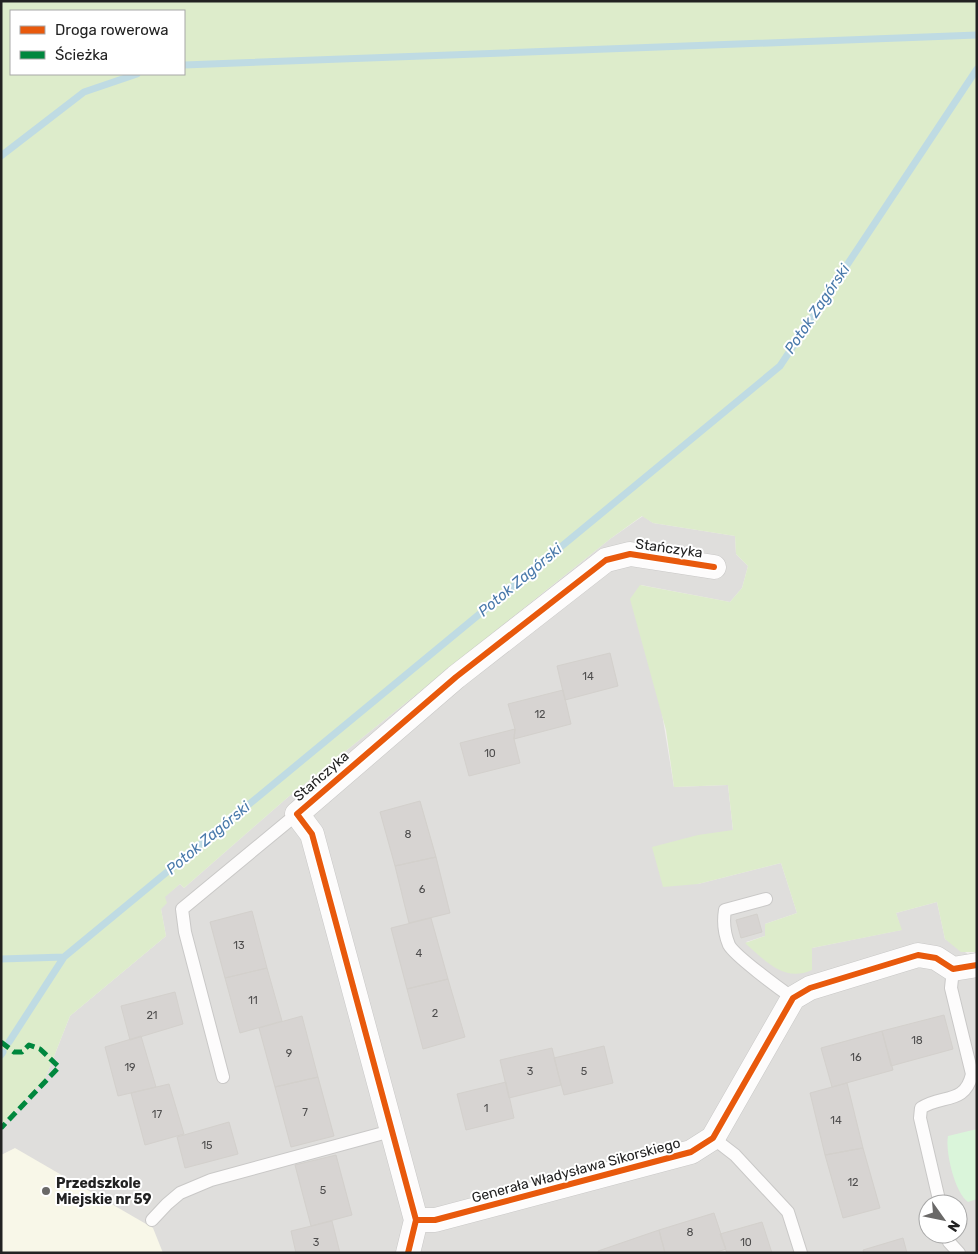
<svg xmlns="http://www.w3.org/2000/svg" width="978" height="1254" font-family="Rubik,sans-serif">
  <rect width="100%" height="100%" fill="#f0eeeb"/>
  <path fill="#dfdedc" fill-rule="evenodd" d="M 643,516 L 653,523 L 735,536 L 736,554 L 748,566 L 742,588 L 730,602 L 641,585 L 674,787 L 728,785 L 733,831 L 698,836 L 698,884 L 781,863 L 797,913 L 765,924 L 765,936 L 746,942 L 812,970 L 812,948 L 901,930 L 896,913 L 937,902 L 945,939 L 968,954 L 977,952 L 977,1253 L 1,1253 L 1,1126 L 45,1079 L 70,1016 L 166,936 L 161,909 L 164,897 L 180,884 L 184,888 L 287,798 L 610,539 ZM 928,1204 L 958,1204 L 958,1234 L 928,1234 Z"/>
  <path fill="#f8f7e8" d="M 15,1148 L 153,1228 L 163,1253 L 1,1253 L 1,1155 Z"/>
  <path fill="#ddeccb" fill-rule="evenodd" d="M 1,1 L 977,1 L 977,952 L 961,952 L 945,939 L 937,902 L 896,913 L 902,930 L 812,948 L 812,970 C 783,983 765,960 745,943 L 765,936 L 765,924 L 797,913 L 781,863 L 698,884 L 663,887 L 652,847 L 698,835 L 733,830 L 728,785 L 674,787 L 666,730 L 630,599 L 640,585 L 730,602 L 742,588 L 748,566 L 736,554 L 735,536 L 653,523 L 642,516 L 610,539 L 287,798 L 184,888 L 180,884 L 165,897 L 167,903 L 161,909 L 166,936 L 70,1016 L 45,1079 L 1,1126 ZM 11,11 L 184,11 L 184,74 L 11,74 Z"/>
  <path fill="#daf5da" d="M 977,1129 L 977,1199 L 968,1202 C 955,1193 945,1152 948,1136 Z"/>
  <g fill="none" stroke-linecap="round" stroke-linejoin="round">
    <path stroke="#bfdbe3" stroke-width="7" d="M 184,65 L 977,35
      M 1,156 L 84,92 L 137,74
      M 1,959 L 64,957
      M 9,1042 L 64,957 L 780,366 L 977,69
      M 1,1055 L 3,1052"/>
  </g>
  <path fill="#d7d4d2" stroke="#d3d0cc" d="M 610,653 L 618,686 L 565,700 L 557,666 Z
    M 563,690 L 571,724 L 514,739 L 515,729 L 508,704 Z
    M 515,729 L 514,739 L 520,763 L 469,776 L 460,743 Z
    M 420,801 L 436,857 L 395,866 L 380,812 Z
    M 436,857 L 450,913 L 409,923 L 395,866 Z
    M 252,911 L 267,968 L 225,978 L 210,922 Z
    M 757,914 L 762,932 L 741,938 L 736,920 Z
    M 431,918 L 448,979 L 407,989 L 391,928 Z
    M 267,968 L 282,1021 L 240,1033 L 225,978 Z
    M 448,979 L 465,1037 L 423,1049 L 407,989 Z
    M 175,992 L 183,1024 L 130,1040 L 121,1006 Z
    M 944,1015 L 953,1049 L 891,1066 L 882,1031 Z
    M 302,1016 L 318,1077 L 275,1087 L 259,1028 Z
    M 882,1031 L 893,1070 L 832,1087 L 821,1048 Z
    M 141,1036 L 156,1087 L 118,1096 L 105,1047 Z
    M 604,1046 L 613,1083 L 564,1095 L 554,1058 Z
    M 552,1048 L 561,1085 L 509,1098 L 500,1060 Z
    M 318,1077 L 334,1136 L 291,1147 L 275,1087 Z
    M 506,1082 L 514,1118 L 466,1130 L 457,1094 Z
    M 847,1083 L 863,1148 L 825,1155 L 810,1093 Z
    M 169,1084 L 184,1134 L 145,1145 L 131,1093 Z
    M 229,1122 L 238,1154 L 185,1168 L 177,1137 Z
    M 863,1148 L 880,1208 L 843,1218 L 825,1155 Z
    M 336,1155 L 352,1215 L 311,1226 L 295,1165 Z
    M 714,1213 L 726,1249 L 714,1253 L 665,1253 L 659,1230 Z
    M 332,1221 L 340,1253 L 296,1253 L 291,1231 Z
    M 762,1222 L 772,1253 L 727,1253 L 720,1234 Z
    M 659,1230 L 665,1253 L 599,1253 L 598,1251 Z
    M 903,1238 L 907,1253 L 864,1253 L 863,1250 Z"/>
  <g fill="none" stroke-linecap="round" stroke-linejoin="round">
    <g stroke="#c9c8c7" stroke-width="14">
      <path id="lane" d="M 766,899 L 725,910 C 723,922 724,933 729,945 C 735,956 780,989 793,998
        M 223,1077 L 185,932 L 182,909 L 297,814
        M 713,1138 L 735,1155 L 788,1212 L 801,1253
        M 940,1204 L 920,1118 L 921,1108 C 942,1094 965,1105 972,1074 L 951,988 L 953,969
        M 152,1220 L 167,1204 L 180,1193 L 211,1180 L 391,1131
        M 947,1234 L 949,1242 L 959,1253"/>
    </g>
    <g stroke="#c9c8c7" stroke-width="25">
      <path id="street" d="M 416,1220 L 435,1220 L 691,1152 L 713,1138 L 793,998 L 810,988 L 918,955 L 936,958 L 953,969 L 977,965
        M 408,1253 L 416,1220 L 312,834 L 297,814 L 456,677 L 606,560 L 630,554 L 714,567"/>
    </g>
    <use href="#lane" stroke="#fdfcfc" stroke-width="12"/>
    <use href="#street" stroke="#fdfcfc" stroke-width="24"/>
    <path stroke="#00873e" stroke-width="5" stroke-dasharray="10 5" stroke-linecap="butt" d="M 1,1042 L 14,1052 L 22,1052 L 29,1045 L 40,1049 L 59,1067 L 1,1128"/>
    <g stroke="#fff" stroke-width="9">
      <path id="cycleway" d="M 416,1220 L 435,1220 L 691,1152 L 713,1138 L 793,998 L 810,988 L 918,955 L 936,958 L 953,969 L 977,965
        M 408,1253 L 416,1220 L 312,834 L 297,814 L 456,677 L 606,560 L 630,554 L 714,567"/>
    </g>
    <use href="#cycleway" stroke="#e8590c" stroke-width="6"/>
  </g>
  <circle fill="#6a6968" stroke="#fff" stroke-width="2" cx="46" cy="1191" r="5"/>
  <g text-anchor="middle" stroke-width="4" stroke-linejoin="round" paint-order="stroke">
    <g font-size="11" fill="#4f4e4e">
      <text x="588" y="680">14</text>
      <text x="540" y="718">12</text>
      <text x="490" y="757">10</text>
      <text x="408" y="838">8</text>
      <text x="422" y="893">6</text>
      <text x="239" y="949">13</text>
      <text x="419" y="957">4</text>
      <text x="253" y="1004">11</text>
      <text x="435" y="1017">2</text>
      <text x="152" y="1019">21</text>
      <text x="917" y="1044">18</text>
      <text x="289" y="1057">9</text>
      <text x="856" y="1061">16</text>
      <text x="130" y="1071">19</text>
      <text x="530" y="1075">3</text>
      <text x="584" y="1075">5</text>
      <text x="486" y="1112">1</text>
      <text x="305" y="1116">7</text>
      <text x="157" y="1118">17</text>
      <text x="836" y="1124">14</text>
      <text x="207" y="1149">15</text>
      <text x="853" y="1186">12</text>
      <text x="323" y="1194">5</text>
      <text x="690" y="1236">8</text>
      <text x="316" y="1246">3</text>
      <text x="746" y="1246">10</text>
    </g>
    <g font-size="14" fill="#222" stroke="#fff">
      <text transform="translate(669 548) rotate(8)" y="5">Stańczyka</text>
      <text transform="translate(321 776) rotate(-41)" y="5">Stańczyka</text>
      <text transform="translate(576 1170) rotate(-15)" y="5">Generała Władysława Sikorskiego</text>
    </g>
    <g font-size="14" font-weight="bold" fill="#222" stroke="#fff" text-anchor="start">
      <text x="56" y="1188">Przedszkole<tspan x="56" dy="16">Miejskie nr 59</tspan></text>
    </g>
    <g font-size="15" font-style="italic" fill="#4a7aab" stroke="#fff">
      <text transform="translate(817 309) rotate(-56)" y="5">Potok Zagórski</text>
      <text transform="translate(520 580) rotate(-40)" y="5">Potok Zagórski</text>
      <text transform="translate(208 838) rotate(-40)" y="5">Potok Zagórski</text>
    </g>
  </g>
  <rect width="978" height="1254" fill="none" stroke="#222222" stroke-width="5"/>
  <rect x="10" y="10" width="175" height="65" fill="#ffffff" stroke="#a7a7a7"/>
  <rect x="20" y="26" width="25" height="8" fill="#e8590c" stroke="#a7a7a7"/>
  <text x="55" y="35" font-size="15" fill="#222222">Droga rowerowa</text>
  <rect x="20" y="51" width="25" height="8" fill="#00873e" stroke="#a7a7a7"/>
  <text x="55" y="60" font-size="15" fill="#222222">Ścieżka</text>
  <g transform="translate(943 1219) rotate(123)"><circle r="24" fill="#ffffff" stroke="#a7a7a7"/>
  <path d="M0-4L9 19L0 12L-9 19Z" fill="#6a6968"/>
  <text y="-8" font-size="14" font-weight="bold" text-anchor="middle" fill="#222222">N</text>
  </g>
</svg>
